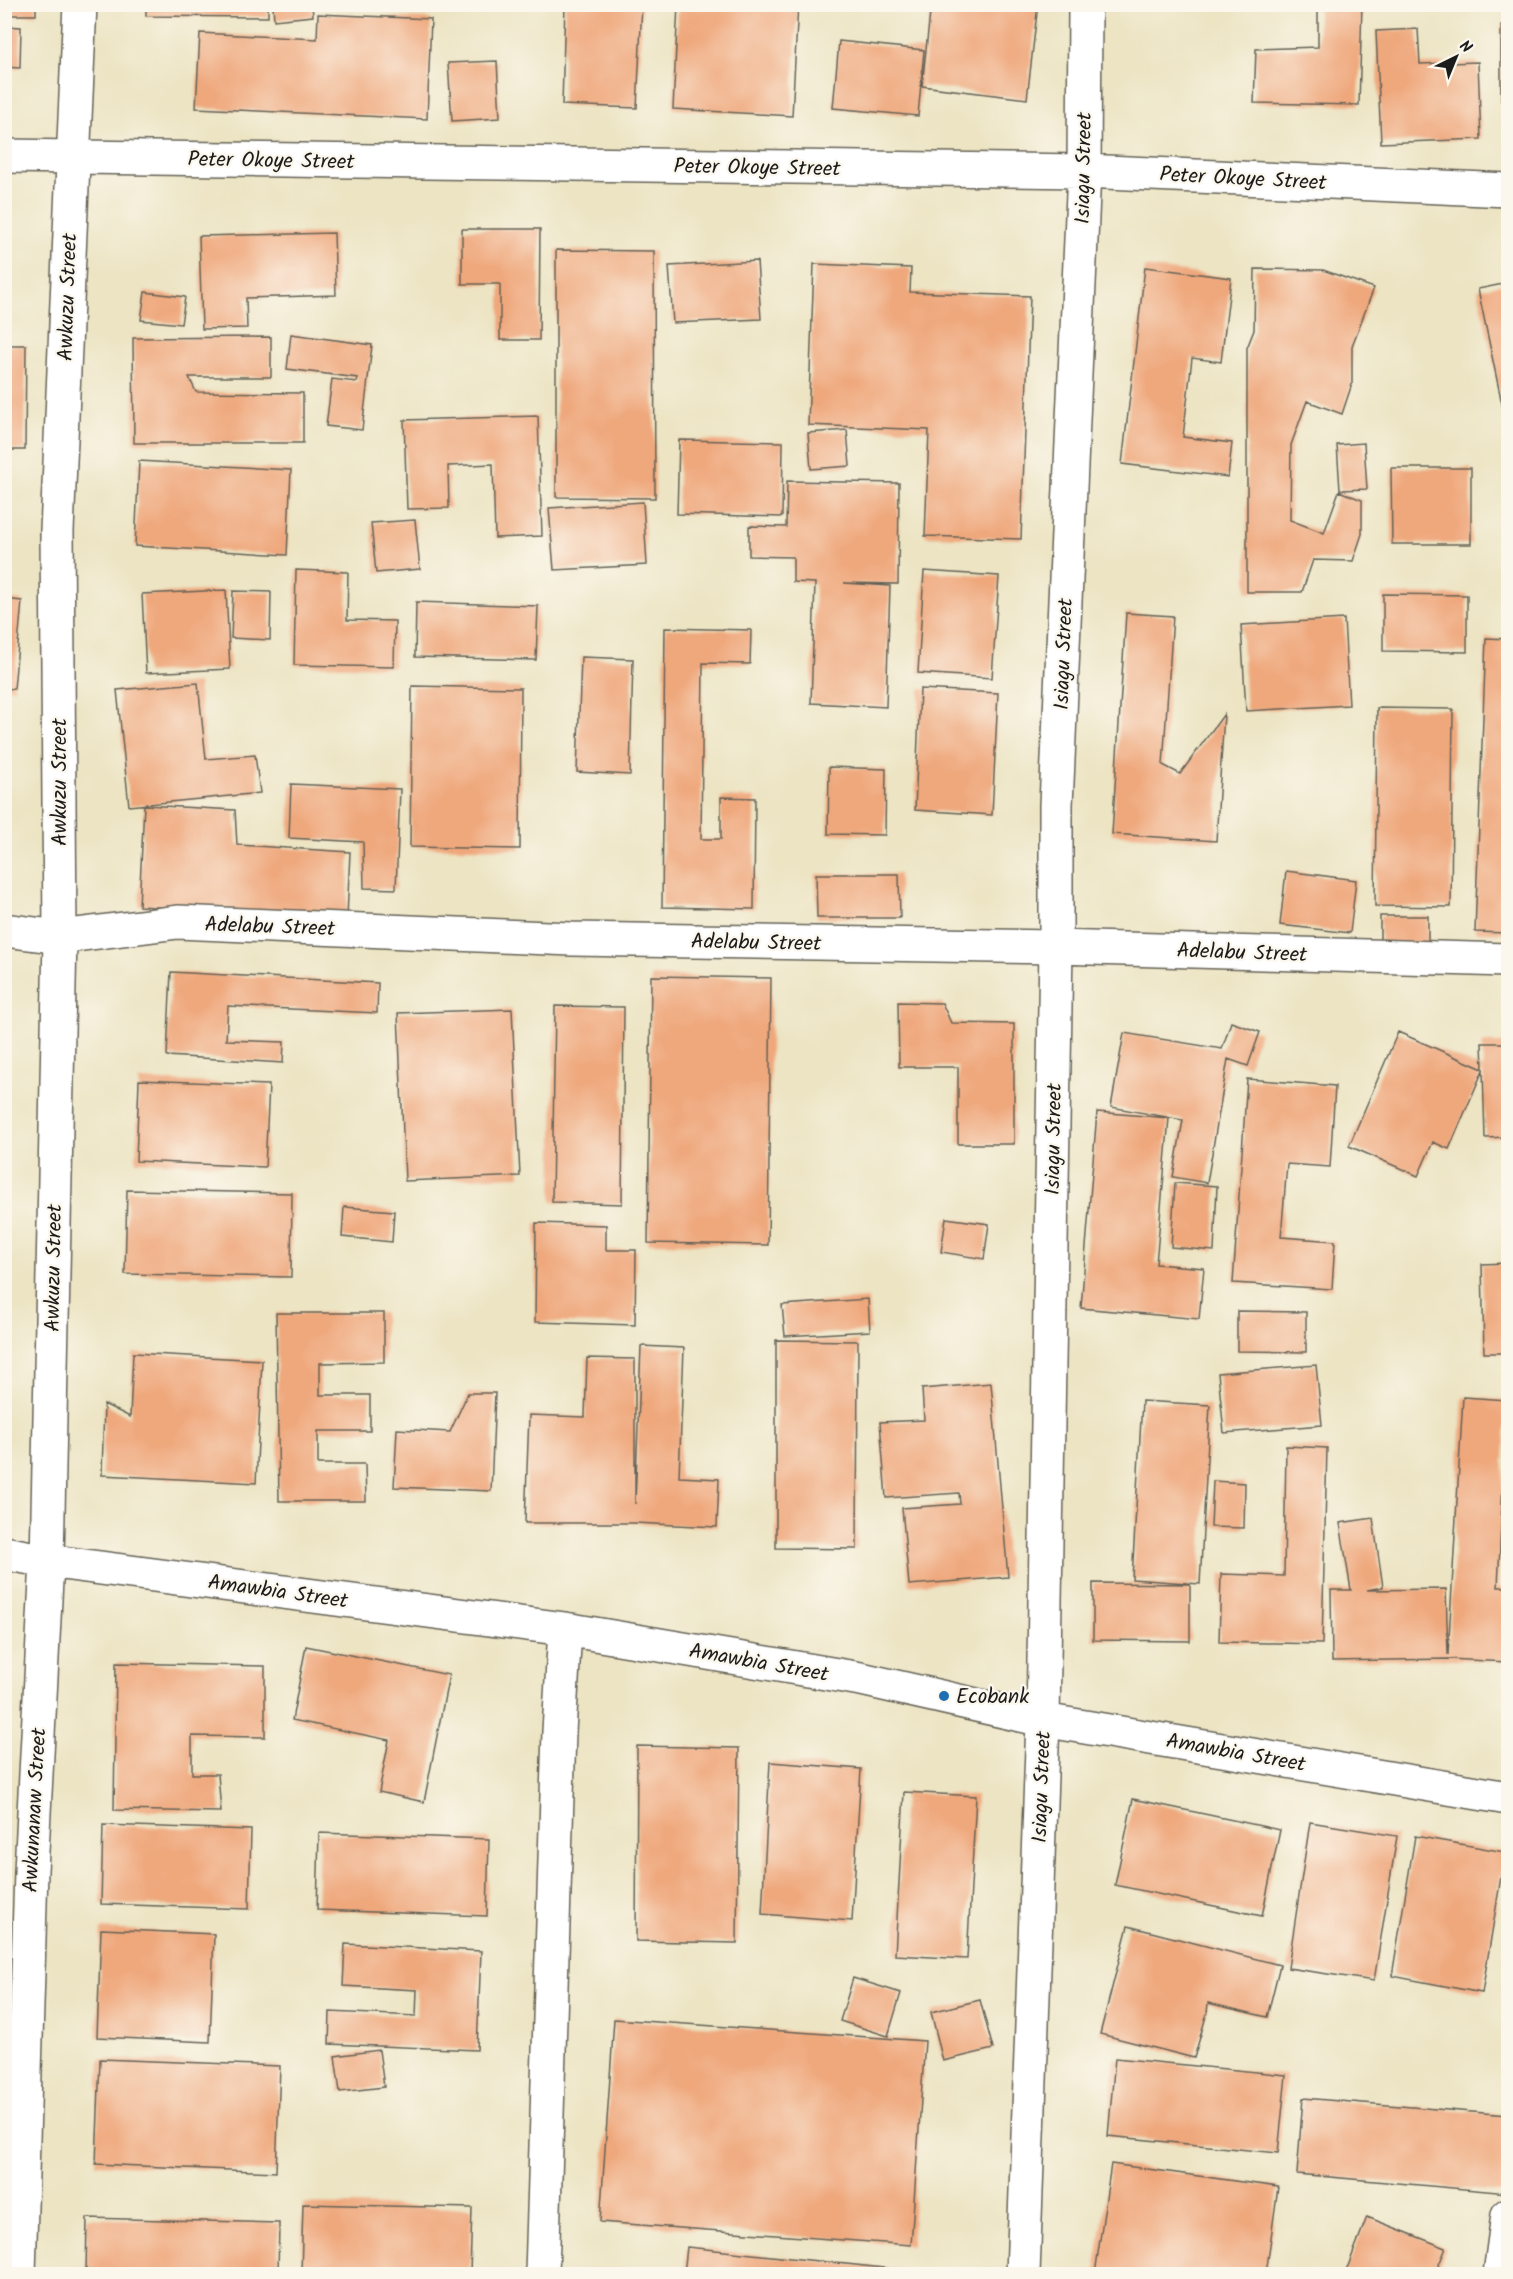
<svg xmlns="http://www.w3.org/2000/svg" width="1513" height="2279" font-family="Kalam,sans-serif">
  <rect width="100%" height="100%" fill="#fbf7ec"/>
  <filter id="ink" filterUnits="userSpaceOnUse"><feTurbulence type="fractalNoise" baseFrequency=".0167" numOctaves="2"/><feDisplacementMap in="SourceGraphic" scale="12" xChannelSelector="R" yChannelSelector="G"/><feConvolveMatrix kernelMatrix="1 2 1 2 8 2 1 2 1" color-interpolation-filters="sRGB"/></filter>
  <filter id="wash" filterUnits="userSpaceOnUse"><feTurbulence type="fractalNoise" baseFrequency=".008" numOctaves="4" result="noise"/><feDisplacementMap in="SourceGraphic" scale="24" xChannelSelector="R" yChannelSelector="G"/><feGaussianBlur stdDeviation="1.35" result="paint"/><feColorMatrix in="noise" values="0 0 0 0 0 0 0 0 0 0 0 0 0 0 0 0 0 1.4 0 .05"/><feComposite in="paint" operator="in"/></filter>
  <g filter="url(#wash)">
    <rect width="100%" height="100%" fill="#ece4c3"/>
    <g id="blocks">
      <path fill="#efa77c" d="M 4,4 L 36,4 L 36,15 L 4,15 Z
        M 146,4 L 268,4 L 268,17 L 146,16 Z
        M 565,4 L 642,4 L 637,108 L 562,105 Z
        M 678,4 L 798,4 L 792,116 L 673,109 Z
        M 931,4 L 967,4 L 988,8 L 988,4 L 1038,4 L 1027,99 L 922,86 Z
        M 1318,4 L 1362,4 L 1359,105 L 1254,103 L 1256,49 L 1318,47 Z
        M 273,5 L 312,5 L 313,16 L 274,20 Z
        M 318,14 L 431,19 L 427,119 L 196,108 L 200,33 L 317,39 Z
        M 1501,25 L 1508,25 L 1508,101 L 1501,101 Z
        M 4,26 L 21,27 L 20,68 L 4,67 Z
        M 1418,29 L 1420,64 L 1478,62 L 1481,139 L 1381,143 L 1376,31 Z
        M 839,41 L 924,50 L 918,116 L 833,108 Z
        M 497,61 L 500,118 L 452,121 L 448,63 Z
        M 462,229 L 540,229 L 539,340 L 500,340 L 500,284 L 462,284 Z
        M 334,233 L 336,295 L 246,298 L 247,328 L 202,329 L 199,236 Z
        M 556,250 L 654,251 L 655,498 L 556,497 Z
        M 4,254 L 8,254 L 8,290 L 4,290 Z
        M 757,261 L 761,319 L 673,323 L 669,266 Z
        M 814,264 L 911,268 L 910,292 L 1030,296 L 1021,539 L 925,536 L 929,430 L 808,425 Z
        M 1145,267 L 1231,278 L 1221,362 L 1192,358 L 1183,437 L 1232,443 L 1228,477 L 1122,464 Z
        M 1255,269 L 1323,270 L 1374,288 L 1352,346 L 1352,384 L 1342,414 L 1307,401 L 1291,445 L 1290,520 L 1324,533 L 1339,491 L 1362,500 L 1362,534 L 1353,561 L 1313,560 L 1302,592 L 1247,592 L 1247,348 L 1254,330 Z
        M 1508,283 L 1508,428 L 1507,428 L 1478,289 Z
        M 145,292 L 185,297 L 181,324 L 141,320 Z
        M 291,334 L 372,345 L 362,430 L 326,426 L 332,379 L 357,382 L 358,378 L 287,369 Z
        M 271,337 L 271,377 L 189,377 L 196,392 L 303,393 L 303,443 L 134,443 L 133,338 Z
        M 4,345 L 26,345 L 25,450 L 4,450 Z
        M 538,416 L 542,536 L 495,538 L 493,464 L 448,466 L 449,508 L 407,509 L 404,420 Z
        M 847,430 L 850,466 L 811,469 L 808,433 Z
        M 679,440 L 783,442 L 782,517 L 677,514 Z
        M 1364,443 L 1367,489 L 1340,490 L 1337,445 Z
        M 139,461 L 291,470 L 287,555 L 135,546 Z
        M 1391,468 L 1471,468 L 1471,544 L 1392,544 Z
        M 787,481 L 899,483 L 898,584 L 844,583 L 890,586 L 886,707 L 811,703 L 815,583 L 793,582 L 793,557 L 749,556 L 749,526 L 786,527 Z
        M 4,482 L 10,482 L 7,546 L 4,546 Z
        M 643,502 L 647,565 L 554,570 L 549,508 Z
        M 415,520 L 420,569 L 376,573 L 371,523 Z
        M 296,570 L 348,572 L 347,620 L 395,621 L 394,667 L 294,665 Z
        M 924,571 L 999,576 L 992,678 L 918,673 Z
        M 226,590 L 230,669 L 146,673 L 142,594 Z
        M 233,591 L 271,592 L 270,640 L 231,638 Z
        M 1383,594 L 1467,595 L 1467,652 L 1383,651 Z
        M 4,599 L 22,601 L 14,689 L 4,688 Z
        M 416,602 L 538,606 L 536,660 L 415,657 Z
        M 1126,613 L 1173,616 L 1163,765 L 1180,774 L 1224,714 L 1216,841 L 1112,834 Z
        M 1344,619 L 1349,705 L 1246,711 L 1241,625 Z
        M 665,628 L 751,630 L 750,664 L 703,663 L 701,839 L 721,839 L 721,797 L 755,798 L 754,909 L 662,907 Z
        M 1486,638 L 1508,639 L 1508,933 L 1475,932 Z
        M 581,657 L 633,659 L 630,775 L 577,772 Z
        M 198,683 L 206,759 L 255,755 L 260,793 L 129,806 L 117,690 Z
        M 412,686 L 521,688 L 520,849 L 410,847 Z
        M 920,689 L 998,693 L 992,815 L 915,810 Z
        M 1377,708 L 1453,709 L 1451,907 L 1375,906 Z
        M 829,767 L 886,769 L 885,835 L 828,834 Z
        M 291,784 L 400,789 L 396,889 L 364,888 L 363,842 L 289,838 Z
        M 144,805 L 235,810 L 237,845 L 350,852 L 347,918 L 139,906 Z
        M 1286,871 L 1356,880 L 1350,933 L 1280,925 Z
        M 816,874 L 899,874 L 900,918 L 817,918 Z
        M 1380,916 L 1428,916 L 1428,948 L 1380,948 Z
        M 171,972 L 378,983 L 377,1013 L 228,1006 L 226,1040 L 284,1042 L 283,1063 L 167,1056 Z
        M 651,976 L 771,978 L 768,1245 L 648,1243 Z
        M 898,1002 L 942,1003 L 951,1023 L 1014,1024 L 1014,1144 L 958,1144 L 958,1067 L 899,1067 Z
        M 555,1006 L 624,1007 L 622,1204 L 552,1202 Z
        M 512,1009 L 520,1176 L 405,1181 L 398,1013 Z
        M 1231,1022 L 1260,1032 L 1248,1066 L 1228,1059 L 1207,1183 L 1173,1177 L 1183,1120 L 1111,1107 L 1124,1033 L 1222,1049 Z
        M 1398,1032 L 1483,1069 L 1482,1043 L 1508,1043 L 1508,1137 L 1485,1138 L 1483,1070 L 1449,1149 L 1433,1142 L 1418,1176 L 1349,1146 Z
        M 1247,1079 L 1335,1086 L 1330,1167 L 1287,1164 L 1281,1237 L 1335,1241 L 1332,1289 L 1233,1283 Z
        M 139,1080 L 269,1085 L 265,1167 L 136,1161 Z
        M 1097,1112 L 1169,1118 L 1156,1264 L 1204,1268 L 1199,1319 L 1081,1308 Z
        M 1175,1183 L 1217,1186 L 1214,1251 L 1171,1247 Z
        M 127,1190 L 292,1193 L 291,1277 L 125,1274 Z
        M 344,1207 L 394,1211 L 392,1242 L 342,1237 Z
        M 946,1218 L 989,1224 L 984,1259 L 941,1252 Z
        M 536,1223 L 606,1225 L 606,1250 L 636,1250 L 635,1325 L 535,1322 Z
        M 1508,1263 L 1508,1353 L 1484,1353 L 1482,1264 Z
        M 868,1299 L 870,1331 L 785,1336 L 782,1305 Z
        M 1237,1311 L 1306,1312 L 1306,1352 L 1237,1351 Z
        M 276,1313 L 384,1313 L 384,1362 L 320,1363 L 320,1395 L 370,1395 L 370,1431 L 318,1431 L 318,1464 L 365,1464 L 366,1501 L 279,1501 Z
        M 776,1340 L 858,1341 L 857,1549 L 776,1548 Z
        M 641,1346 L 684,1348 L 679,1477 L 719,1479 L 717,1527 L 634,1523 L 525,1523 L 529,1415 L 585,1417 L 587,1358 L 635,1359 L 635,1504 Z
        M 133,1353 L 262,1360 L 256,1483 L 102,1475 L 104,1404 L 130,1417 Z
        M 1316,1365 L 1322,1425 L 1224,1433 L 1218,1373 Z
        M 991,1383 L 1008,1577 L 909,1585 L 902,1508 L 960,1504 L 959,1493 L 886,1498 L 880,1422 L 924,1420 L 922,1389 Z
        M 468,1393 L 495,1393 L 491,1491 L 394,1487 L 397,1429 L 450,1432 Z
        M 1463,1397 L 1507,1400 L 1498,1587 L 1508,1587 L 1508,1662 L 1448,1659 L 1332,1661 L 1331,1590 L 1351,1590 L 1340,1523 L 1373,1518 L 1383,1587 L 1367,1590 L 1446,1589 L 1448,1655 Z
        M 1142,1401 L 1210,1405 L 1200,1584 L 1132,1579 Z
        M 1286,1446 L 1327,1448 L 1322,1644 L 1219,1642 L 1221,1574 L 1284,1576 Z
        M 1213,1481 L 1245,1483 L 1244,1528 L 1211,1527 Z
        M 1093,1583 L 1190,1584 L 1190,1641 L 1093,1640 Z
        M 306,1646 L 449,1675 L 424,1802 L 379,1792 L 389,1740 L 292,1720 Z
        M 116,1663 L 265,1666 L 265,1737 L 192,1736 L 192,1774 L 218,1774 L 221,1812 L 114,1810 Z
        M 637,1746 L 739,1748 L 737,1943 L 636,1941 Z
        M 770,1762 L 861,1769 L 852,1921 L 762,1914 Z
        M 904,1792 L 976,1796 L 967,1959 L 895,1955 Z
        M 1133,1799 L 1280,1830 L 1262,1916 L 1115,1885 Z
        M 1310,1822 L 1397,1836 L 1374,1981 L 1288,1968 Z
        M 103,1825 L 251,1830 L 249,1909 L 101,1904 Z
        M 319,1833 L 489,1839 L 487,1916 L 317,1910 Z
        M 1415,1836 L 1505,1852 L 1482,1993 L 1392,1976 Z
        M 1128,1926 L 1280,1965 L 1267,2017 L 1208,2003 L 1207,2013 L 1194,2058 L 1100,2034 Z
        M 101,1929 L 214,1934 L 210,2042 L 97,2037 Z
        M 345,1944 L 481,1951 L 477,2050 L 329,2044 L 330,2012 L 416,2016 L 417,1990 L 343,1986 Z
        M 853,1978 L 901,1993 L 888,2036 L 840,2021 Z
        M 980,2000 L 993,2049 L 943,2061 L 931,2012 Z
        M 614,2019 L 925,2041 L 911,2245 L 600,2222 Z
        M 379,2050 L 384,2087 L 340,2092 L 335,2056 Z
        M 1115,2058 L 1286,2075 L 1278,2153 L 1108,2136 Z
        M 100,2059 L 280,2066 L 276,2172 L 96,2164 Z
        M 1303,2098 L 1508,2115 L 1508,2193 L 1297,2174 Z
        M 1111,2164 L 1278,2187 L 1266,2274 L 1095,2274 Z
        M 303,2204 L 472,2208 L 470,2274 L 301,2274 Z
        M 1367,2217 L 1446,2248 L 1435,2274 L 1345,2274 Z
        M 87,2218 L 279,2223 L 278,2274 L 86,2274 Z
        M 687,2247 L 930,2273 L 930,2274 L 684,2274 Z"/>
    </g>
  </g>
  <g filter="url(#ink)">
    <use href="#blocks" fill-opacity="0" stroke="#656256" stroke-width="1.5"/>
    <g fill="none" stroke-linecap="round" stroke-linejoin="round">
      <g stroke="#656256" stroke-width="36">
        <path id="minor" d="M 4,156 L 1084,171 L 1508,190
          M 4,930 L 60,937 L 178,922 L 572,939 L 1056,947 L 1508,960
          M 4,1553 L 47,1561 L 565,1629 L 861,1679 L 1043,1720 L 1508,1798
          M 19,2274 L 31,1871 L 47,1561 L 60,937 L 57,531 L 80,4
          M 542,2274 L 559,1732 L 565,1629
          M 1023,2274 L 1043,1720 L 1056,947 L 1056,805 L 1084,171 L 1085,4
          M 1500,2274 L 1508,2215"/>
      </g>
      <use href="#minor" stroke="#fff" stroke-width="33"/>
    </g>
  </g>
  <circle fill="#1f6fb2" stroke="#fbf7ec" stroke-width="2" cx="944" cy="1696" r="6"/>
  <g text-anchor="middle" stroke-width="4.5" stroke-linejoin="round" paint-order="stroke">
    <g font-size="21" fill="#1c1c1c" stroke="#fbf7ec">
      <text transform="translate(271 160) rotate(1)" y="7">Peter Okoye Street</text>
      <text transform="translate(757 167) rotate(1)" y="7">Peter Okoye Street</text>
      <text transform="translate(1083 168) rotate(-89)" y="7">Isiagu Street</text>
      <text transform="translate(1243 178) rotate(3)" y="7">Peter Okoye Street</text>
      <text transform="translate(67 297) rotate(-88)" y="7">Awkuzu Street</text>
      <text transform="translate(1063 654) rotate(-88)" y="7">Isiagu Street</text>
      <text transform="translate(59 782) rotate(-90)" y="7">Awkuzu Street</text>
      <text transform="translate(270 926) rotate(2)" y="7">Adelabu Street</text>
      <text transform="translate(756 942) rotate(1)" y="7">Adelabu Street</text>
      <text transform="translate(1242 952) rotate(2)" y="7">Adelabu Street</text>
      <text transform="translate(1053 1139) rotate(-89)" y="7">Isiagu Street</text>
      <text transform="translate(53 1268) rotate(-89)" y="7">Awkuzu Street</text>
      <text transform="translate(278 1591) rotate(8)" y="7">Amawbia Street</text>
      <text transform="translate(759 1662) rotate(10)" y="7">Amawbia Street</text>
      <text transform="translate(1236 1752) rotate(10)" y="7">Amawbia Street</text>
      <text transform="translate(1041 1787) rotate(-88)" y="7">Isiagu Street</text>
      <text transform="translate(34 1810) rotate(-87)" y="7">Awkunanaw Street</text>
    </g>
    <g font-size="21" fill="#1c1c1c" stroke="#fbf7ec" text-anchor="start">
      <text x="956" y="1703">Ecobank</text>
    </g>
  </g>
  <rect width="1513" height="2279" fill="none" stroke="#fbf7ec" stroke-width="24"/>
  <g transform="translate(1456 57) rotate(43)" stroke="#fbf7ec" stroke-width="4.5" paint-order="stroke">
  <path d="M0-4.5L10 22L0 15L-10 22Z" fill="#1c1c1c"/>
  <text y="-9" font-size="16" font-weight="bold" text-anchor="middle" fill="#1c1c1c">N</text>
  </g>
</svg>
